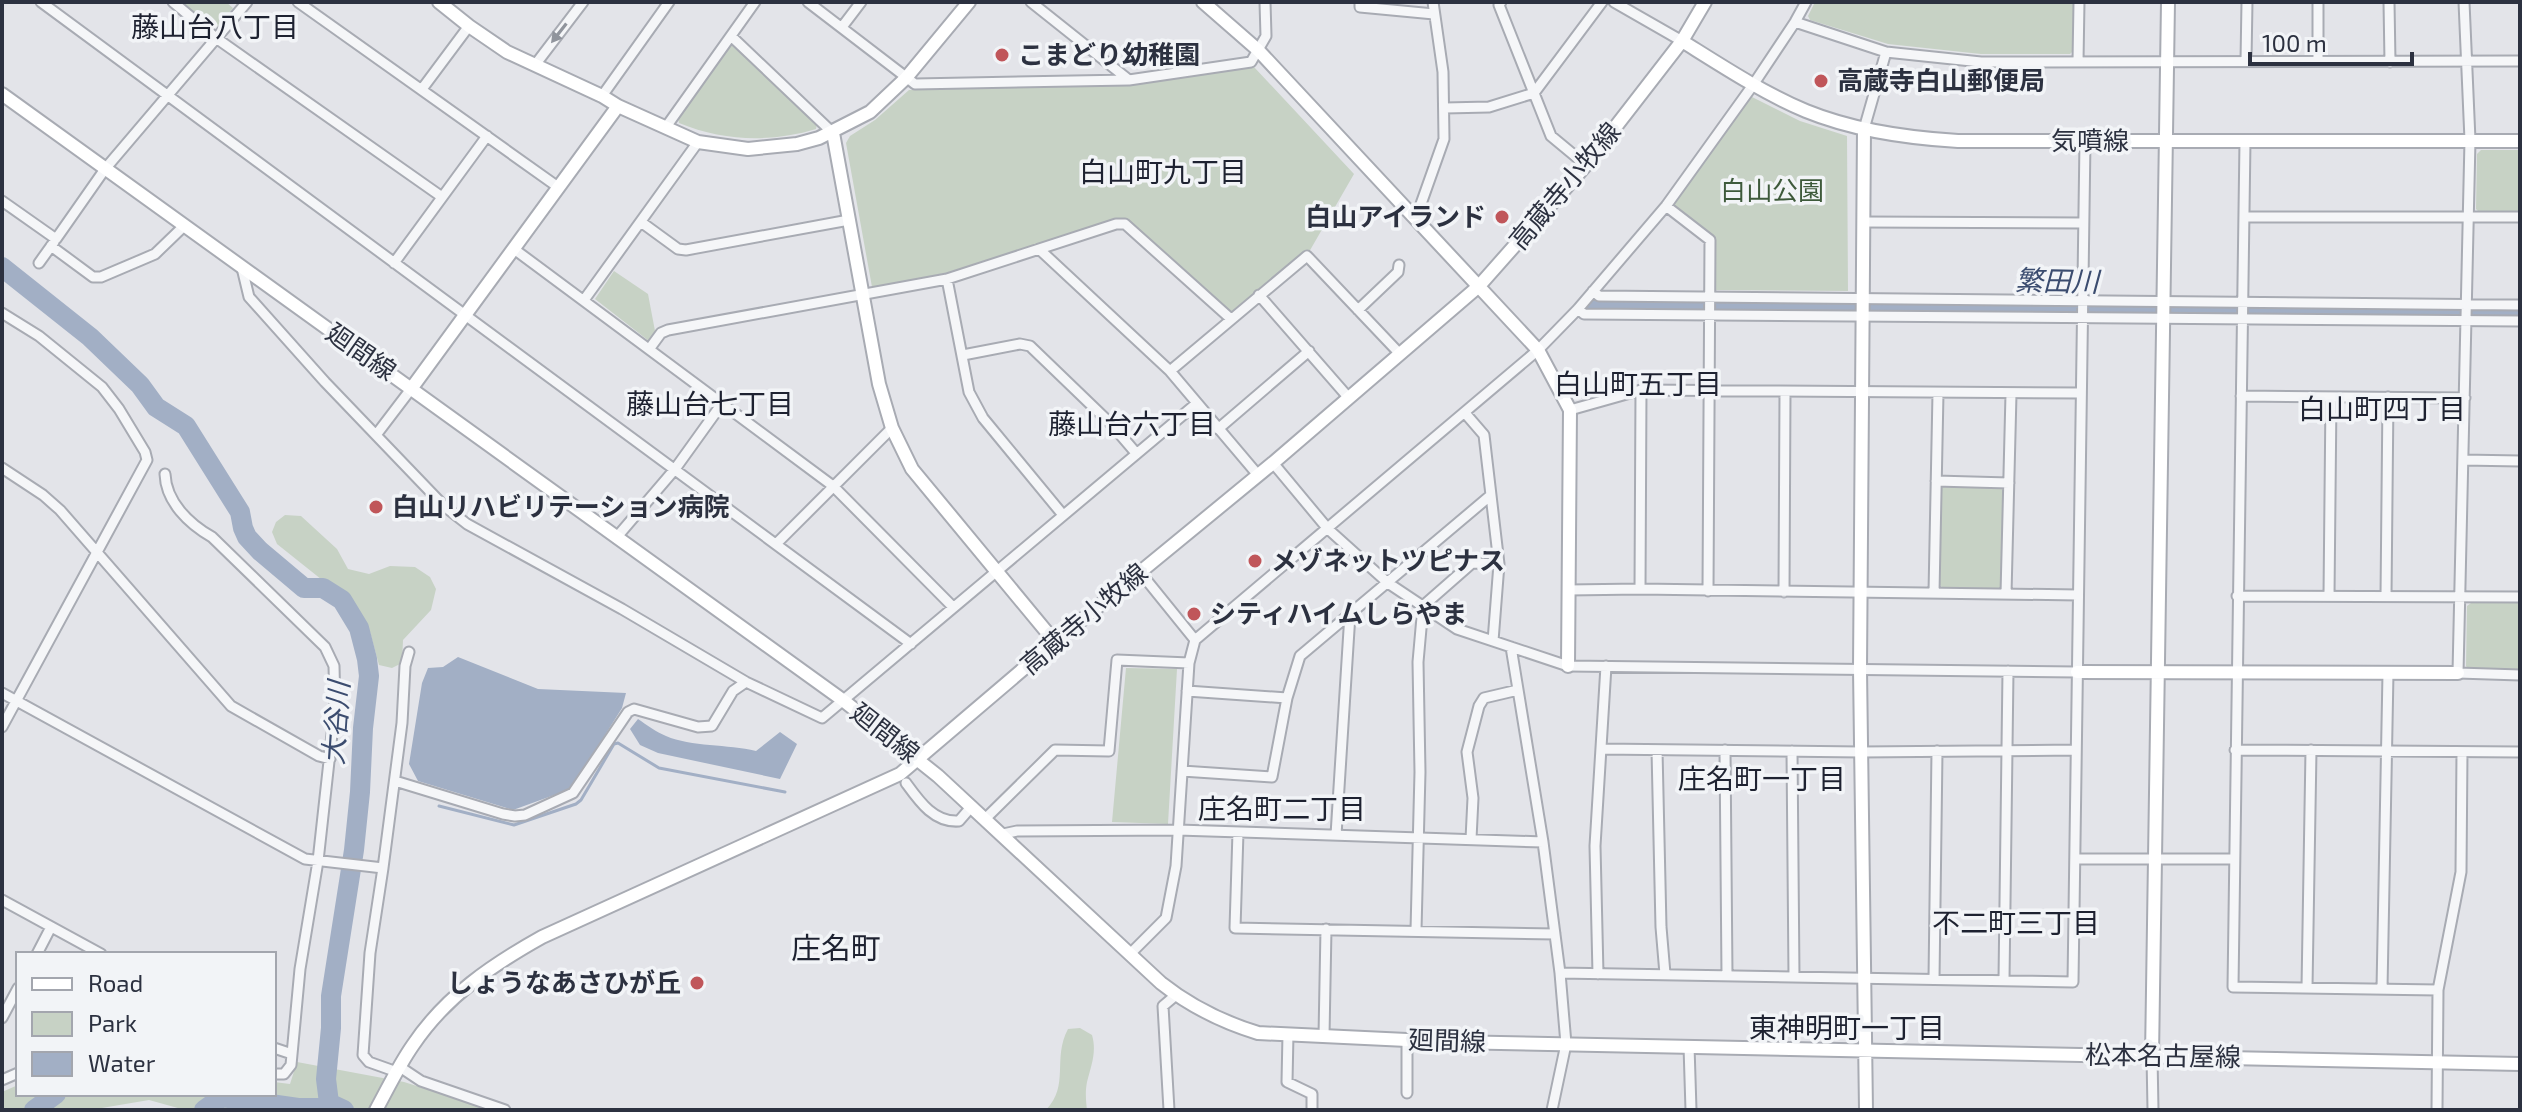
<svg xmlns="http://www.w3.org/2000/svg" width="2522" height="1112" font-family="'Exo 2','Noto Sans JP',sans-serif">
  <rect width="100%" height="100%" fill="#e3e4e9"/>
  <path fill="#c7d2c5" d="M 185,2 L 226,2 L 233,8 L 217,27 L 212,28 L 184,4 Z
    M 1815,2 L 2074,2 L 2073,51 L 2070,54 L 1981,54 L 1888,44 L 1810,20 L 1808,16 Z
    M 730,46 L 734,46 L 817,124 L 816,129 C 770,143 723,141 679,123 L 678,118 Z
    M 1254,67 L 1354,174 L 1309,252 L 1304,252 L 1234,311 L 1229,311 L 1125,219 L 1118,218 L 946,273 L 872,287 L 846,143 L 850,136 L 875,120 L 909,90 L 1132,85 Z
    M 1750,96 L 1800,121 L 1847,136 L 1848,291 L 1712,290 L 1712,237 L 1670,204 Z
    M 2481,150 L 2520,150 L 2520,212 L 2480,213 L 2476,209 L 2477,154 Z
    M 614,271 L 648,294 L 655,331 L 649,341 L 595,299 Z
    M 1945,485 L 2000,486 L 2004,489 L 2003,585 L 1999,589 L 1943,589 L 1940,585 L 1941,489 Z
    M 285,515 L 301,516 L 337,549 L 348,569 L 369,574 L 390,566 L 415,567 L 430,577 L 436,589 L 431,610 L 403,640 L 402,663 L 392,668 L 379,665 L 370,632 L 346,599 L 277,544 L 272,532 L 276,522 Z
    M 2471,603 L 2520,603 L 2520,670 L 2469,670 L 2466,666 L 2467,606 Z
    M 1126,668 L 1177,669 L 1168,824 L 1112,822 Z
    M 1080,1028 L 1092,1035 C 1097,1052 1091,1066 1087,1082 C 1085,1092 1086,1101 1087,1110 L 1046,1110 C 1070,1085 1052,1059 1068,1029 Z
    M 297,1062 L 404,1082 L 493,1110 L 185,1110 L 149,1100 L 90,1110 L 2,1110 L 2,1092 L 18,1085 L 18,1094 L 274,1094 L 274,1082 L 290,1084 Z"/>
  <path fill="#a2afc5" d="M 458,657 L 538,689 L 626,693 L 622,708 L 580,775 L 568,790 L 513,810 L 418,781 L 409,764 L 422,683 L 428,668 L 443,667 Z
    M 638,719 C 647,725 656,732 666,736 C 691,747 728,744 756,751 L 780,732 L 797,744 L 780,779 L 658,753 L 640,745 L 630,729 Z"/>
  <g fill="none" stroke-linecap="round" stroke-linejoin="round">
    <path stroke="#a2afc5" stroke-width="3" d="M 439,806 L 514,825 L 576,804 L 581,800 L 614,744 L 618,743 L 659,768 L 785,792"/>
    <path stroke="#a2afc5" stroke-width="20" d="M 2,267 L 90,337 L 140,385 L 156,407 L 186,426 L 240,512 L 243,528 L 247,537 L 260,551 L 304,588 L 323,588 L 342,600 L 359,628 L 367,659 L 369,676 L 363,728 L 360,792 L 354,850 L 331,996 L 331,1028 L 326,1079 L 329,1103 L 344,1110
      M 1593,304 L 2520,313
      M 34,1110 L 56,1094
      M 204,1110 L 222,1097 L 298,1108 L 338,1108"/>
    <g stroke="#a8abb3" stroke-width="13">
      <path id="street" d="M 41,2 L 911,644
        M 173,2 L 216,38 L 442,197
        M 298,2 L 558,187
        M 808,2 L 915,84 L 1129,80 L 1251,62 L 1266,36 L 1265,2
        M 1031,2 L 1129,80
        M 1360,2 L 1360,7 L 1434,14
        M 1501,2 L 1499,5 L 1551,136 L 1586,165
        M 1614,2 L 1682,41
        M 2318,2 L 2318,61
        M 2389,2 L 2390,62
        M 2464,2 L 2470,140 L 2458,673 L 2520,675
        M 1795,22 L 1886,52 L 1981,62 L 2520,61
        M 842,27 L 861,2
        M 731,36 L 833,133
        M 2246,60 L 2247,2
        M 2078,61 L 2079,2
        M 535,65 L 583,2
        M 422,89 L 469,26
        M 602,96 L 669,2
        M 1445,108 L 1489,107 L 1534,93 L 1602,2
        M 666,127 L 755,2
        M 1864,129 L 1886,52
        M 2245,141 L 2233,987 L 2438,990
        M 2,201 L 56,239 L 105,169 L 247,2
        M 1666,206 L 1710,240 L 1708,591
        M 2244,217 L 2520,217
        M 1416,218 L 1444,139 L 1443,72 L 1433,2
        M 641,222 L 678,249 L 686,250 L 849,220
        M 1864,222 L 2083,223
        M 51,246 L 93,277 L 101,277 L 155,254 L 184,226
        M 514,249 L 833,486 L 953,607
        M 1039,249 L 1170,371 L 1258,475
        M 39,263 L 54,242
        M 394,263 L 487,136
        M 242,268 L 249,297 L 325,382 L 444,506 L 467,524 L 622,609 L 746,682 L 822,718 L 1196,404
        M 947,279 L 969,392 L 983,418 L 1063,515
        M 1593,291 L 1599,296 L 2520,305
        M 1259,295 L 1348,397
        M 584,300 L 698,142
        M 1578,309 L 1584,314 L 2520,321
        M 1358,310 L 1398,272 L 1399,265
        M 2,313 L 39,336 L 102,387 L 119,409 L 145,452 L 147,460 L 2,727
        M 650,348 L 661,333 L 668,330 L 947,279 L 1116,224 L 1125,224 L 1231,319
        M 963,355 L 1020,344 L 1030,346 L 1112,425 L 1136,453
        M 1170,371 L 1307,256 L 1400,354
        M 2241,396 L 2465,398
        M 1570,410 L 1641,390 L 2081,393
        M 1465,413 L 1484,435 L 1499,564 L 1493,641
        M 1218,429 L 1309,351
        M 376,435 L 411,389
        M 2463,460 L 2520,461
        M 1273,463 L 1328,529 L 1388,583 L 1457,629 L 1568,666 L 2077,672
        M 2,468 L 43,495 L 60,510 L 231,706 L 319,756 L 330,759
        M 165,474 C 166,502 189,524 212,537 L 325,647 L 334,666 L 335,707 L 318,861 L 300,969 L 291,1065 L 284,1074 L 274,1074
        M 1936,481 L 2009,483
        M 616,538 L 675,469 L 721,405
        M 776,544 L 892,428
        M 1140,572 L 1195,640
        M 1640,589 L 1641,390
        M 1568,590 L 1640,589 L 2078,595
        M 1784,592 L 1785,392
        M 1934,593 L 1938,393
        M 2006,594 L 2011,394
        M 2237,596 L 2520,597
        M 2329,596 L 2331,397
        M 2386,596 L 2388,397
        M 1511,647 L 1543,842 L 1560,973 L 1566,1044 L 1552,1110
        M 1187,691 L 1287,698
        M 2,693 L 305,859 L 383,868 L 370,953 L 363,1055 L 369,1062 L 397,1072
        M 1601,749 L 1861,752 L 2076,750
        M 1657,750 L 1661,927 L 1665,974
        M 1725,750 L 1727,975
        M 2235,750 L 2520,752
        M 1792,751 L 1794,976
        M 1182,771 L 1272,777 L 1287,698 L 1300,656 L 1491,495
        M 395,781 L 503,814 L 515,816 L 525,815 L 573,793 L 628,712 L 634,709 L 698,727 L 712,726 L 733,691 L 746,682
        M 906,783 C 919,801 934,823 959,821 L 972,806
        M 986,818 L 1055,750 L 1109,751 L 1117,660 L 1189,663
        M 1238,832 L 1235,928 L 1555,934
        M 1003,834 L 1017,831 L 1178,830 L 1543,842
        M 1336,835 L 1350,614
        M 1471,839 L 1473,798 L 1467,752 L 1479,706 L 1484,698 L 1518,690
        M 2075,859 L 2234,859
        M 383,868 L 402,723 L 405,666 L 409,652
        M 2,900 L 101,954
        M 1416,930 L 1420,772 L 1418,662 L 1423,606 L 1472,563 L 1499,564
        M 1131,953 L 1166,918 L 1176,866 L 1189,663 L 1195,640 L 1538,350 L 1578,309 L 1666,206 L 1753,85 L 1795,22 L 1806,2
        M 37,954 L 51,927
        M 1560,973 L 2073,982 L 2085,141
        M 1598,974 L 1595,846 L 1606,666
        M 1934,979 L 1937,751
        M 2004,980 L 2008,671
        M 2307,988 L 2311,750
        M 2382,989 L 2388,673
        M 2,1018 L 18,988
        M 1288,1034 L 1287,1082 L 1312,1094 L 1312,1110
        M 1324,1036 L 1326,929
        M 1407,1040 L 1407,1093
        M 1689,1046 L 1691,1110
        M 274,1048 L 292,1054
        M 2152,1056 L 2153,1110
        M 400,1067 L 421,1081 L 505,1110
        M 2,1080 L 18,1073
        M 1169,1110 L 1163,1006 L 1176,995
        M 2437,1110 L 2438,990 L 2461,872 L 2462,752"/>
    </g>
    <g stroke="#a8abb3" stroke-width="16">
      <path id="secondary" d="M 439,2 L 469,26 L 507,52 L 602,96 L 618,106 L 698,142 L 748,149 L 797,144 L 819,138 L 870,112 L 906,78 L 969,2
        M 1203,2 L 1258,50 L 1538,350 L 1570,410 L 1568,666
        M 1682,41 C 1722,66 1763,93 1806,111 C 1855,131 1907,138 1958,141 L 2520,141
        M 2,94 L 844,701 L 938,776 L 1161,983 C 1190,1006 1222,1022 1258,1033 L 1449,1042 L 2520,1064
        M 1864,129 L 1860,669 L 1866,1110
        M 833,133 L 879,384 L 892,428 L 912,469 L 1055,642
        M 411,389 L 618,106
        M 2077,672 L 2458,673
        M 2152,1056 L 2168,2
        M 376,1110 C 388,1088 399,1065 413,1045 C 446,996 492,965 542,937 L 900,774 L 1055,642 L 1273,463 L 1479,286 L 1586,165 L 1682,41 L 1705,2"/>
    </g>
    <use href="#street" stroke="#f5f6f8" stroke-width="9"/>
    <use href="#secondary" stroke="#fff" stroke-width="12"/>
  </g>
  <defs><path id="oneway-solid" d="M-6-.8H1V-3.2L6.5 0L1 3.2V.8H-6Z" transform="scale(2)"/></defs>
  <use fill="#90949c" href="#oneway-solid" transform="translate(559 33) rotate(128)"/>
  <g fill="#c0565a" stroke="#f2f4f7" stroke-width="3">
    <circle cx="1002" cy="55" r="8"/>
    <circle cx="1821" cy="81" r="8"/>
    <circle cx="1502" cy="217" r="8"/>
    <circle cx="376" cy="507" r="8"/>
    <circle cx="1255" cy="561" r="8"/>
    <circle cx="1194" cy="614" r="8"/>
    <circle cx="697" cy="983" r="8"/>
  </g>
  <g text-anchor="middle" stroke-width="7" stroke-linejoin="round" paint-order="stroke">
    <g font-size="26" font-weight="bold" fill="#2c3140" stroke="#f2f4f7" text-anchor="start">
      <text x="1018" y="64">こまどり幼稚園</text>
      <text x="1837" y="90">高蔵寺白山郵便局</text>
      <text x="1486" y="226" text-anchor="end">白山アイランド</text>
      <text x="392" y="516">白山リハビリテーション病院</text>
      <text x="1271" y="570">メゾネットツピナス</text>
      <text x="1210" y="623">シティハイムしらやま</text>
      <text x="681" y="992" text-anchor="end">しょうなあさひが丘</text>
    </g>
    <g font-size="26" fill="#2c3140" stroke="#f2f4f7">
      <text x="2090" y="150">気噴線</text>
      <text transform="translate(1565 186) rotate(-50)" y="9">高蔵寺小牧線</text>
      <text transform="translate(361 352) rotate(35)" y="9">廻間線</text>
      <text transform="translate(1084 619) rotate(-40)" y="9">高蔵寺小牧線</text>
      <text transform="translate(885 733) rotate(38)" y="9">廻間線</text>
      <text transform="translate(1447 1041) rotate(2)" y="9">廻間線</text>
      <text transform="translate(2163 1056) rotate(1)" y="9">松本名古屋線</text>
    </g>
    <g font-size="26" fill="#3e5a3b" stroke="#f2f4f7">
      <text x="1772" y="200">白山公園</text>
    </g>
    <g font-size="28" fill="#1e2231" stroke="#f2f4f7">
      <text x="215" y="37">藤山台八丁目</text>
      <text x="1163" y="182">白山町九丁目</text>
      <text x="1638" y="394">白山町五丁目</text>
      <text x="710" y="414">藤山台七丁目</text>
      <text x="2382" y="419">白山町四丁目</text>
      <text x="1132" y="434">藤山台六丁目</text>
      <text x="1762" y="789">庄名町一丁目</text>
      <text x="1282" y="819">庄名町二丁目</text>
      <text x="2016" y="933">不二町三丁目</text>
      <text x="1847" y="1038">東神明町一丁目</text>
    </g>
    <g font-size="28" font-style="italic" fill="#3b4c6f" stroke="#f2f4f7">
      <text transform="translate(2057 281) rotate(1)" y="10">繁田川</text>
      <text transform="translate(336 723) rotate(-86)" y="10">大谷川</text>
    </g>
    <g font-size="30" fill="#1e2231" stroke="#f2f4f7">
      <text x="836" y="959">庄名町</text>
    </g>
  </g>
  <rect width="2522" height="1112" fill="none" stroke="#2c3140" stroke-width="8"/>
  <rect x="16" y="952" width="260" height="144" fill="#f2f4f7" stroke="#a3a6ae" stroke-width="2"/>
  <rect x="32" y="978" width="40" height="12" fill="#ffffff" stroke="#a3a6ae" stroke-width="2"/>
  <text x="88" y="992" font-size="24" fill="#2c3140">Road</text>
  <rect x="32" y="1012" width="40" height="24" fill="#c7d2c5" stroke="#a3a6ae" stroke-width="2"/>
  <text x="88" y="1032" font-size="24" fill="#2c3140">Park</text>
  <rect x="32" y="1052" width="40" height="24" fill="#a2afc5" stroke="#a3a6ae" stroke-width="2"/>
  <text x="88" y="1072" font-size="24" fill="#2c3140">Water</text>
  <path d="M2250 52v12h162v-12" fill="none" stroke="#2c3140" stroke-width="4"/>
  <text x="2262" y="52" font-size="24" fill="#2c3140" stroke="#f2f4f7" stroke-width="6" paint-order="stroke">100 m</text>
</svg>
